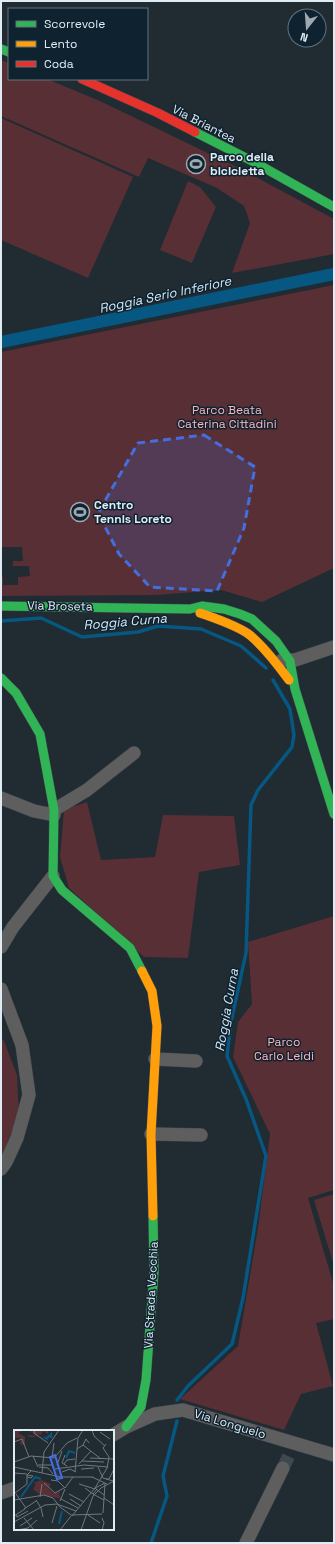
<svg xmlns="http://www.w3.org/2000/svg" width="335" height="1544" font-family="'Space Grotesk',sans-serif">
  <rect width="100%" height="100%" fill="#202b32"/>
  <path fill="#572f35" d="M 1,60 L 9,63 L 9,79 L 47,79 L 100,101 L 243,170 L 334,219 L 334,254 L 232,273 L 250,223 L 244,206 L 217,188 L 148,158 L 139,177 L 1,116 Z
    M 1,118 L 133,177 L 88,278 L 1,240 Z
    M 188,181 L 200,187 L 216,207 L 192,263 L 160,250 Z
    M 334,285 L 334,568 L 262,602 L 221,590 L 156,595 L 1,596 L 1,577 L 3,577 L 3,585 L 18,585 L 18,577 L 30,576 L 29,566 L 13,566 L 13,561 L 23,561 L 22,547 L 1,547 L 1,352 Z
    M 87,802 L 101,860 L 155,857 L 163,815 L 234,816 L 240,865 L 199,872 L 188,958 L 144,957 L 69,888 L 60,857 L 64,810 Z
    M 334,916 L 334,1190 L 308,1198 L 334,1286 L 334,1319 L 316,1323 L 333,1386 L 301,1394 L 284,1430 L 180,1399 L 238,1346 L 258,1228 L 270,1134 L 233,1057 L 238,1022 L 252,1004 L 248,942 Z
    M 1,1037 L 4,1041 L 17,1075 L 19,1116 L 1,1157 Z
    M 334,1194 L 334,1266 L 314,1200 Z"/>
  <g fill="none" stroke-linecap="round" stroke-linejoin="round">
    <path stroke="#065882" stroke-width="3.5" d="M 1,621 L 41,618 L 82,637 L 138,632 L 158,626 L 201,629 L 241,646 L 266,668
      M 177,1400 L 188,1386 L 232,1344 L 243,1298 L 266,1156 L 246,1099 L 227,1056 L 231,1022 L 246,953 L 251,805 L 258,790 L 292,747 L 294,735 L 290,709 L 273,680
      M 151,1543 L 167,1496 L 163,1476 L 177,1421"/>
    <path stroke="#065882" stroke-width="12" d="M 1,342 L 334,274"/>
    <path stroke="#3d484f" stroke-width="13" stroke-dasharray="13 6" stroke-linecap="butt" d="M 283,1468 L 290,1453"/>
    <g stroke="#3d454b" stroke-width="14">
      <path id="street" d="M 282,660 L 295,660 L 334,647
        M 1,798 L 34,811 L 54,815
        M 54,810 L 87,790 L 134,753
        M 1,947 L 13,927 L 53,876
        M 1,989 L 22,1045 L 29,1095 L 17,1138 L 6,1162 L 1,1169
        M 155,1059 L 196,1061
        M 151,1134 L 201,1135
        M 113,1435 L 126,1427 L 155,1414 L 183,1410 L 334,1455
        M 1,1493 L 15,1488
        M 246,1543 L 283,1468"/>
    </g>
    <g stroke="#3d454b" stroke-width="10">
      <path id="fast" d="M 1,49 L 9,52
        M 195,132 L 254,162 L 334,207
        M 1,606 L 190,609 L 202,606 L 224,609 L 240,614 L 252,619 L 276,641 L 290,661 L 295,689 L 334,814
        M 1,678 L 16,693 L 40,734 L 54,810 L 53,876 L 62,890 L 130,948 L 142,971
        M 126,1427 L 141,1407 L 146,1380 L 154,1272 L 153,1216"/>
    </g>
    <g stroke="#3d454b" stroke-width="10">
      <path id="slow" d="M 200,613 C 214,618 239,626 251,636 C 265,648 278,665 289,680
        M 142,971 L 152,991 L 157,1026 L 151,1134 L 153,1216"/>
    </g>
    <g stroke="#3d454b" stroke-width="10">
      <path id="jam" d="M 82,79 L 158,113 L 195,132"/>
    </g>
    <use href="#street" stroke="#5f5e5f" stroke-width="13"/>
    <use href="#fast" stroke="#30b455" stroke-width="9"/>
    <use href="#slow" stroke="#ff9f0a" stroke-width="9"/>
    <use href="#jam" stroke="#e5322d" stroke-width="9"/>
  </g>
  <path fill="#446ede" fill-opacity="0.2" stroke="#446ede" stroke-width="3" stroke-dasharray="8 5" stroke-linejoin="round" d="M 204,435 L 255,467 L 244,528 L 217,591 L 150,587 L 119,554 L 98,513 L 138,443 Z"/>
  <defs>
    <g id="stadium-ring" transform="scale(1)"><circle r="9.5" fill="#0f222f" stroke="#9da8b0" stroke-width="1.5"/><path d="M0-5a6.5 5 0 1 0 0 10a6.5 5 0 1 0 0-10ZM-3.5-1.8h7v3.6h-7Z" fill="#9da8b0"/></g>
  </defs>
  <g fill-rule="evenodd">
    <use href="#stadium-ring" x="196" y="164"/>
    <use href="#stadium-ring" x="80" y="512"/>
  </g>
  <g text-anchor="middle" stroke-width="3" stroke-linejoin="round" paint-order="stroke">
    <g font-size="12" fill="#e0ecf4" stroke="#0f222f">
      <text transform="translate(204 124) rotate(27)" y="4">Via Briantea</text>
      <text transform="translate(60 606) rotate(1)" y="4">Via Broseta</text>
      <text transform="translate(151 1295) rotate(-87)" y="4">Via Strada Vecchia</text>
      <text transform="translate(230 1424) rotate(17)" y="4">Via Longuelo</text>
    </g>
    <g font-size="12" font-weight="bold" fill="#e0ecf4" stroke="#0f222f" text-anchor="start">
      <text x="210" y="161">Parco della<tspan x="210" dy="14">bicicletta</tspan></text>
      <text x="94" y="509">Centro<tspan x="94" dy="14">Tennis Loreto</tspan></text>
    </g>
    <g font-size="12" fill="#fcb7bd" stroke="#0f222f">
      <text x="227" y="414">Parco Beata<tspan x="227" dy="14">Caterina Cittadini</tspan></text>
      <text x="284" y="1046">Parco<tspan x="284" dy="14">Carlo Leidi</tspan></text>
    </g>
    <g font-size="13" font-style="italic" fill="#d4e7f4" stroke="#0f222f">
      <text transform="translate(165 294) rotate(-12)" y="5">Roggia Serio Inferiore</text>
      <text transform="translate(125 621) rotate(-5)" y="5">Roggia Curna</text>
      <text transform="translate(226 1010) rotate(-80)" y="5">Roggia Curna</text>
    </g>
  </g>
  <g transform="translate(14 1430)">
    <rect width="100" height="100" fill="#202b32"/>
    <path d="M 0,0 L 35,0 L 34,4 L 29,1 L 27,5 L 33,9 L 32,6 L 38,4 L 39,10 L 37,4 L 33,9 L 25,4 L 21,7 L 15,7 L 14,5 L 22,6 L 16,1 L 8,1 L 4,3 L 11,7 L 11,16 L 6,14 L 7,8 L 0,8 ZM 27,50 L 37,54 L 35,58 L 31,55 L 39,63 L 47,62 L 45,64 L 47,69 L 25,64 L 19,59 L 22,54 L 19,53 Z" fill="#572f35"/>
    <path fill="none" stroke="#065882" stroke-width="2" d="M 30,7 L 33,9 L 37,4 L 37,8M 52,28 L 55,21 L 61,23M 7,67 L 21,47 L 27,49M 45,94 L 48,81"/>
    <path fill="none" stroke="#6d7880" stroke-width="1" d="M 21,0 L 20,3 L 34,13M 78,0 L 80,6 L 91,16M 86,2 L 96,9M 0,12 L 8,9 L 15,27M 69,15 L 87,29M 63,19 L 69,15 L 72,9 L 75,13M 51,25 L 48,33 L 53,36M 19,26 L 24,37M 38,28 L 40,13M 40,28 L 53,13 L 63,8M 76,28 L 100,29M 68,31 L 90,32M 0,32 L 17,26 L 40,28M 50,34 L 53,30 L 61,29M 65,34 L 77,21M 24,35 L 38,35M 43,35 L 48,21M 0,37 L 47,47 L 79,47M 25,37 L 34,38 L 39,44M 84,37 L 89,48 L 99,51M 41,39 L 70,35 L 94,37M 67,39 L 80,38M 48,42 L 56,39 L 62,42M 61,42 L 64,8 L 69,0M 0,43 L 13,44M 28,43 L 30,22 L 45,0M 13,45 L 19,46 L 17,48 L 13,47M 78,47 L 93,54M 92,49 L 95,49 L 100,39M 37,50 L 44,51 L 51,58M 30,53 L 41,63 L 50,58M 65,54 L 81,59M 51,58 L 59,47M 71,58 L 79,64 L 83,59M 1,63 L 13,54 L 13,45 L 17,41M 2,64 L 12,78M 55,64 L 70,72M 79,64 L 90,70M 90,65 L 81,58 L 93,38 L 95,27 L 89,18 L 92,14M 26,67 L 28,54M 90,68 L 100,75M 47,69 L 64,78M 56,69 L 67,76M 0,70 L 30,65 L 39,68 L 46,77 L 57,85 L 88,84M 22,70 L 27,78 L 29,87M 46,71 L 51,59M 10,79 L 22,71M 89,83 L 91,54M 2,85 L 3,87 L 14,81M 74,85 L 86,93M 0,86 L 11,79M 58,86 L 81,58 L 91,53M 10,88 L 20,100M 0,92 L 31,75 L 43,74 L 62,81M 38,93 L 43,76M 6,96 L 18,88M 3,100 L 14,98 L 23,90M 46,100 L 57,86M 67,100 L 79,66 L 87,58 L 100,51M 88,100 L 90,93 L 88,88"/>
    <path fill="#446ede" fill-opacity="0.15" stroke="#446ede" stroke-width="2" d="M 41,25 L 48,48 L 43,49 L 36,27 Z"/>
    <rect width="100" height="100" fill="none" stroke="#e0ecf4" stroke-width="2"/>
  </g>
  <rect width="335" height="1544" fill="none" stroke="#e0ecf4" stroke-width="4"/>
  <rect x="8" y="8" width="140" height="72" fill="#0f222f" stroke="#63737e"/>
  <rect x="16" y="21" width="20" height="6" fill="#30b455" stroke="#63737e"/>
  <text x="44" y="28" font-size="12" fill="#e0ecf4">Scorrevole</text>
  <rect x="16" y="41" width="20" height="6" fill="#ff9f0a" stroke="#63737e"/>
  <text x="44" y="48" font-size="12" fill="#e0ecf4">Lento</text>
  <rect x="16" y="61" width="20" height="6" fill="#e5322d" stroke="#63737e"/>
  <text x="44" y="68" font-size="12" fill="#e0ecf4">Coda</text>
  <g transform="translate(307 28) rotate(197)"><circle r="19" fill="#0f222f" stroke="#63737e"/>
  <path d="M0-3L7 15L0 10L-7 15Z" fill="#9da8b0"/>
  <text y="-6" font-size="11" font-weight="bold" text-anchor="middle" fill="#e0ecf4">N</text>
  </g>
</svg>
